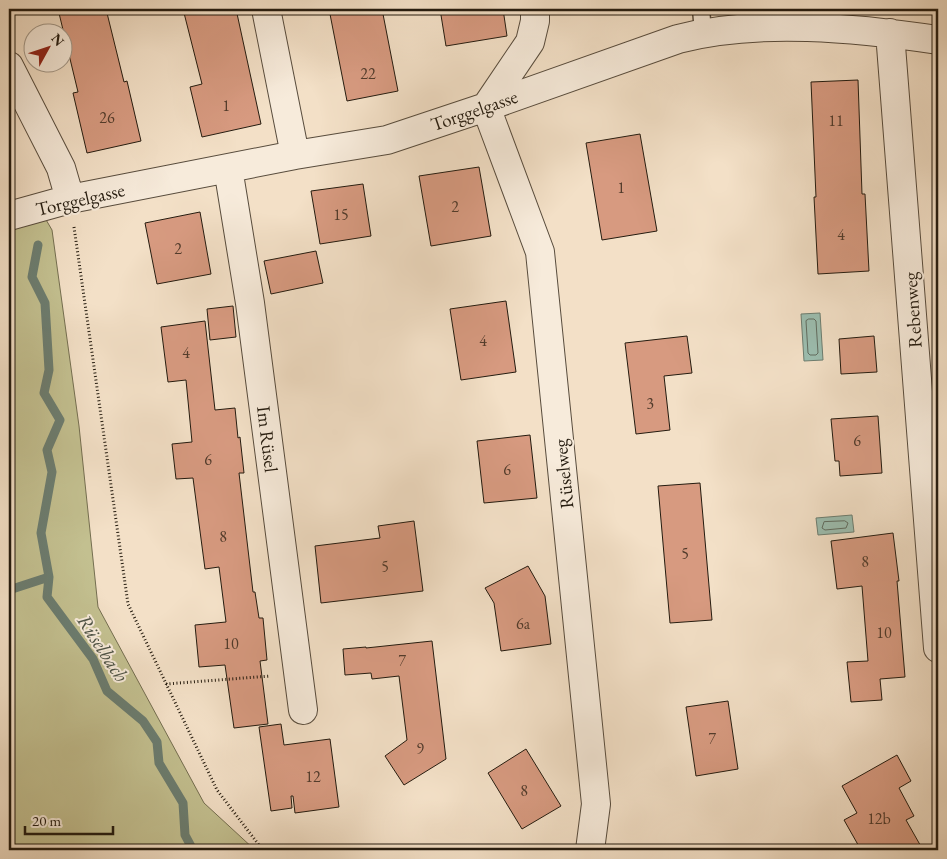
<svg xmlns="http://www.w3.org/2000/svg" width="947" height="859" font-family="'EB Garamond',serif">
  <rect width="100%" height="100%" fill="#f3e0c7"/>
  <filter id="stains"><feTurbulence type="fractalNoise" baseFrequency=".004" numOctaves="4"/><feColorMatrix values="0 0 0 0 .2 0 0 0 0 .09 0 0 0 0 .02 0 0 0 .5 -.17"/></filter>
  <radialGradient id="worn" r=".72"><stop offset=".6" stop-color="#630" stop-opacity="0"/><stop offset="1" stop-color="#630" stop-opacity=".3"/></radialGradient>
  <path fill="#c3c090" stroke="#746e50" d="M 45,218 L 52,230 L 79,426 L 98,607 L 204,803 L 255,850 L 9,850 L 9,224 Z"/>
  <path fill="#9cbeb0" stroke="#6c7d70" d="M 820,313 L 823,360 L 804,361 L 801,314 Z
    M 852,515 L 854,532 L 818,535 L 816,518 Z"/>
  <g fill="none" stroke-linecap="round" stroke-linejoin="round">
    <path stroke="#606c60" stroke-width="1" d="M 809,319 L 814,319 L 816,321 L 818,353 L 816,355 L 810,355 L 808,353 L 806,321 Z
      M 845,521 L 848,523 L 846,528 L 825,530 L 822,528 L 824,522 Z"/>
    <path stroke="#6c7d70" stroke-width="9" d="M 38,245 L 32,277 L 45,303 L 49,370 L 44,393 L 60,420 L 47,450 L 52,472 L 41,533 L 49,577
      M 9,590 L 49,577 L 47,597 L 93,659 L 107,691 L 143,721 L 157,742 L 159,763 L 183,803 L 185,835 L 193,850"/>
  </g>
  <path fill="#d79a80" stroke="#241b0f" d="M 58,9 L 106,9 L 124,82 L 127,81 L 141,141 L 87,153 L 73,93 L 78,92 Z
    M 183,9 L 236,9 L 261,124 L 202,137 L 190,87 L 202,84 Z
    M 329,9 L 382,9 L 398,91 L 347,101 Z
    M 440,9 L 503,9 L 507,36 L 446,46 Z
    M 858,80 L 862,194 L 865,194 L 869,271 L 818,274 L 814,197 L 816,197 L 811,82 Z
    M 640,134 L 657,231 L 602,240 L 586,143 Z
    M 479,167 L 491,236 L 431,246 L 419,176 Z
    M 363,184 L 371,236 L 320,244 L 311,191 Z
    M 200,212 L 211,274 L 157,284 L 145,223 Z
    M 316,251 L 323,283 L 271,294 L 264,261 Z
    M 506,301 L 516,372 L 461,380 L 450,309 Z
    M 233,306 L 236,337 L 210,340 L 207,309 Z
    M 205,321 L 215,410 L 235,408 L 238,438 L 240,437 L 244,473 L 239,473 L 253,592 L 255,592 L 259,618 L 263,618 L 267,660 L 260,661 L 268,724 L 234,728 L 225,665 L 199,667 L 195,625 L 226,622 L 219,567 L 205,569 L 193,478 L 176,479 L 172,444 L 192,442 L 186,380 L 168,382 L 161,327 Z
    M 687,336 L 692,373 L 664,376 L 670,430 L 636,434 L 625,343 Z
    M 874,336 L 877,372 L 841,374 L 839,339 Z
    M 878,416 L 882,473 L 840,476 L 839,461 L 835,461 L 831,419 Z
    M 530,435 L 537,498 L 484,503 L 477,441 Z
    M 700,483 L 712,620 L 670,623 L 658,486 Z
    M 414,521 L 423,591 L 321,603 L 315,546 L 380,538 L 378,526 Z
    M 893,533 L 899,581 L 897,581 L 905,677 L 880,679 L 882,700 L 851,702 L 847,662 L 868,661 L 862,586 L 837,589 L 831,541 Z
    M 528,566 L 545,596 L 551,644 L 501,651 L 494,603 L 485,588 Z
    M 432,641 L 446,759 L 404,785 L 385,756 L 407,740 L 399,676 L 372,679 L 371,673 L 345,675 L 343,649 L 366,647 L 366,648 Z
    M 728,701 L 738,769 L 696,776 L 686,707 Z
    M 281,724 L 284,745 L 330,739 L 339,807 L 295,813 L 293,796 L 291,796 L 292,808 L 271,811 L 259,727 Z
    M 526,749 L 561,806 L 522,829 L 488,773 Z
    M 897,755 L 911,781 L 899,788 L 914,816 L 906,820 L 923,850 L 861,850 L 844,820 L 857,813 L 842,786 Z"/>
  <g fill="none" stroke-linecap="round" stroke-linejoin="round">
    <g stroke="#584c3d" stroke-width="19">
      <path id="service" d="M 701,9 L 703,32"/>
    </g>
    <g stroke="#584c3d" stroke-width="30">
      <path id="minor" d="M 266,9 L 295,155
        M 535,9 L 535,21 L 530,42 L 486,107 L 540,252 L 596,804 L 590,850
        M 890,33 L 938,648
        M 9,66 L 61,168 L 70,199
        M 228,168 L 250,303 L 303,710
        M 9,216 L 70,199 L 295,155 L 387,140 L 486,107 L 678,39 C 758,18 857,28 938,40"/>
    </g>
    <path stroke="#241b0f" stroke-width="3" stroke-dasharray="1 2.5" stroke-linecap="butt" d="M 74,227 L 128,604 L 217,790 L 259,845 L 268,850
      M 166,684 L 270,676"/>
    <use href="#service" stroke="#f7ebdb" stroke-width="16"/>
    <use href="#minor" stroke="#f7ebdb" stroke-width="28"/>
  </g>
  <g text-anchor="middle" stroke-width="4" stroke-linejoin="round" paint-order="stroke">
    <g font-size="16" fill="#513b2b">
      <text x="368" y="79">22</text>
      <text x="226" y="111">1</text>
      <text x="107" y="123">26</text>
      <text x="836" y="126">11</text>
      <text x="621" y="193">1</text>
      <text x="455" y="212">2</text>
      <text x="341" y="220">15</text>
      <text x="841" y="240">4</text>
      <text x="178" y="254">2</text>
      <text x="483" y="346">4</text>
      <text x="186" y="358">4</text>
      <text x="650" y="409">3</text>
      <text x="857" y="446">6</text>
      <text x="208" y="465">6</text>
      <text x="507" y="475">6</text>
      <text x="223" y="542">8</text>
      <text x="685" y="559">5</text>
      <text x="865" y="567">8</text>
      <text x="385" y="572">5</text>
      <text x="523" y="629">6a</text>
      <text x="884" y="638">10</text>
      <text x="231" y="649">10</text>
      <text x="402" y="666">7</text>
      <text x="712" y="744">7</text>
      <text x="420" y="754">9</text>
      <text x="313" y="782">12</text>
      <text x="524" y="796">8</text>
      <text x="879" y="824">12b</text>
    </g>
    <g font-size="19" fill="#241b0f" stroke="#f7ebdb">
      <text transform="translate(474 110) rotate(-19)" y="7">Torggelgasse</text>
      <text transform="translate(80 199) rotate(-13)" y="7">Torggelgasse</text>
      <text transform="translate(912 310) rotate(-94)" y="7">Rebenweg</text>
      <text transform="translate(268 439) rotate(83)" y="7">Im Rüsel</text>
      <text transform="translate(563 474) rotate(-96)" y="7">Rüselweg</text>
    </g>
    <g font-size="20" font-style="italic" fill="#4e5447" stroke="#f7ebdb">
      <text transform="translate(103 648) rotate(57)" y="7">Rüselbach</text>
    </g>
  </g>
  <rect width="947" height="859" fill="none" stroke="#f3e0c7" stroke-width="30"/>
  <rect x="10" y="10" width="927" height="839" fill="none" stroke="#241b0f" stroke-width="2.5"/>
  <rect x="15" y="15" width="917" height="829" fill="none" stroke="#241b0f"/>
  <g transform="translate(48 48) rotate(50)"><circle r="24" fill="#f7ebdb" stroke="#a39889"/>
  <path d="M0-4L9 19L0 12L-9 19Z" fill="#8f2418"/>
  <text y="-8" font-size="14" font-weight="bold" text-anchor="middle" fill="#241b0f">N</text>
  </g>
  <path d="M25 826v8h88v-8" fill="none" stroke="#241b0f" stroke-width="2.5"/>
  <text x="32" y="826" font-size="15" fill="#241b0f" stroke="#f7ebdb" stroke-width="4" paint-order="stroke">20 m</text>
  <rect width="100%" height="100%" filter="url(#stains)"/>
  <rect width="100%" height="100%" fill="url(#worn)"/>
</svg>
